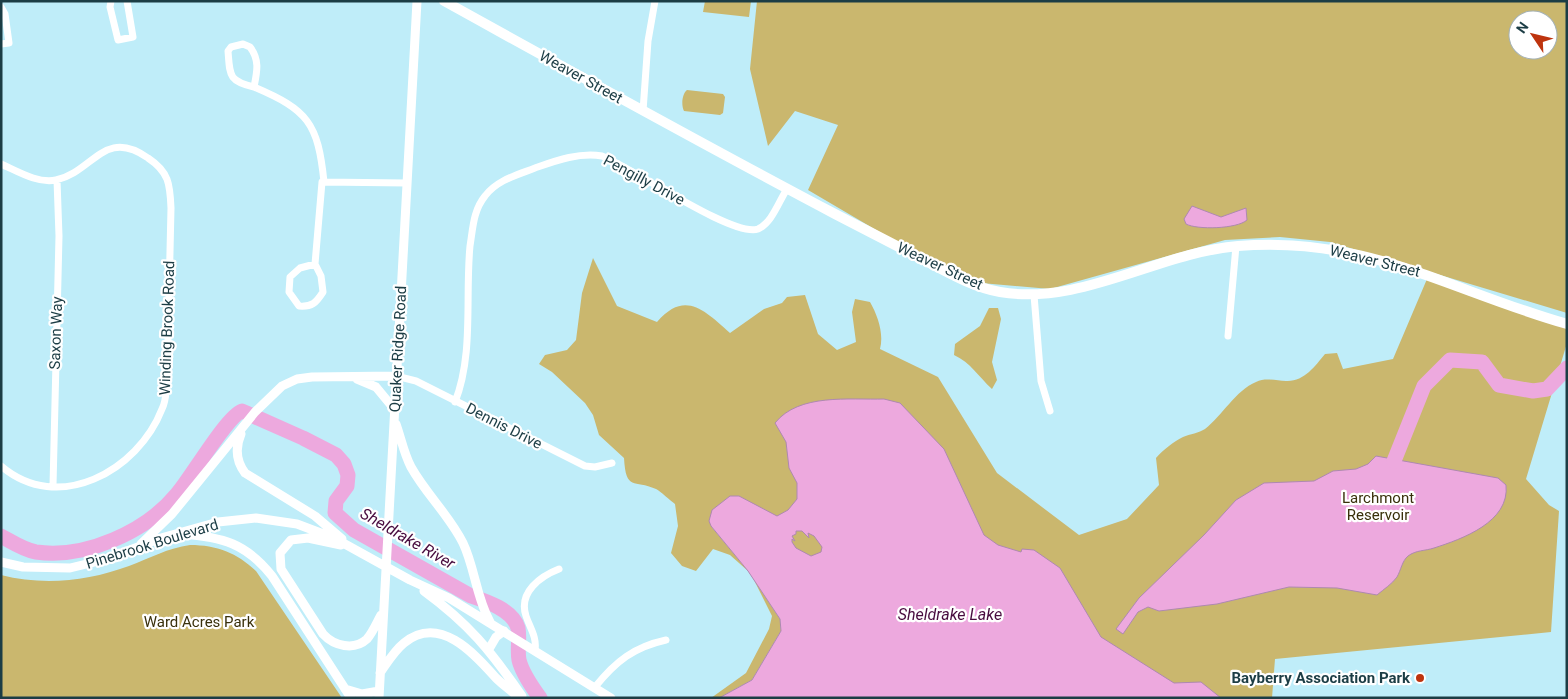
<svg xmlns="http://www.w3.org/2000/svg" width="1568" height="699" font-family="Roboto,sans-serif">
  <rect width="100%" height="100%" fill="#bfedf9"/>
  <path fill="#cab76e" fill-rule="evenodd" d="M 705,1 L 751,1 L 749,17 L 703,12 Z
    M 757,1 L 1567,1 L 1567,313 L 1330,242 L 1280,237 L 1225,240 L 1050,289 L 981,283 L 900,244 L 808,190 L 838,125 L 795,111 L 768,146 L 750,69 ZM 1518,20 L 1548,20 L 1548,50 L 1518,50 Z
    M 687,90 L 723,94 L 725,97 L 723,113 L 720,115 L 684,111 C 681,105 682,94 687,90 Z
    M 593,258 L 617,306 L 657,322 C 685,290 704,310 730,333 L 764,309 L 782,303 L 787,297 L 805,295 L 818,334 L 837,350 L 856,342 L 852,312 L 855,299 L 870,302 C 878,316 884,334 880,349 L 938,377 L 997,473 L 1079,535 L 1127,519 L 1159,485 L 1156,458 C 1163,450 1173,442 1183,437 C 1190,434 1199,433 1205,429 C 1222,416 1236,390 1256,382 C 1266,377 1276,381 1286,381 C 1304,382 1315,366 1325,354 L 1337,353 L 1343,369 L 1393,359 L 1427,279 L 1567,327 L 1567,343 L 1526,479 L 1549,505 L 1559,511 L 1551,632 L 1275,659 L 1272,698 L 753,698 L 789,637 L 775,560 L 711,526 L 748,571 L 730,555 L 713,549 L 696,571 L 682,566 L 671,553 L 678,526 L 675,504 C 671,501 660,491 656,489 C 634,479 626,492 624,458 L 599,435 L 593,415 L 585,403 L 552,372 L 539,364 L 545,355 L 567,350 L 576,340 L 582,293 Z
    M 989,308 L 998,308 L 1001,319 L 992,362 L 997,380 L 992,389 C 978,376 971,363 954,355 L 955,344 L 980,326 Z
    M 190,545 C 217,545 237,553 256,571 L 342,698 L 1,698 L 1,575 C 44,586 88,581 129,566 C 150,558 168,548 190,545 Z
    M 754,580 L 780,619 L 781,631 L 752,680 L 719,698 L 711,698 L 746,673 L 769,629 L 772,616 Z"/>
  <path fill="#eda9de" stroke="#ae89b0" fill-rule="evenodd" d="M 1192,206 L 1221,217 L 1246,208 L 1247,220 C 1237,229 1197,230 1186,224 L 1184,219 Z
    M 884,399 L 900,403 L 944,449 L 984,535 L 998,545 L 1021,552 L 1022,549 L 1034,550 L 1060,568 L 1101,637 L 1174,683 L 1201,682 L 1221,698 L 719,698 L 752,680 L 781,631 L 780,619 L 748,571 L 711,526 L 709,521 L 712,510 L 730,496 L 739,496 L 777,516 L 788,510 L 797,499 L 797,483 L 789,468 L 786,442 L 775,423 C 799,393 849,400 884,399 ZM 796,531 L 802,531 L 809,538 L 808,533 L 814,536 L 822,547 L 821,552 L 811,556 L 796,548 L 792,542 L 792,539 L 795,541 L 792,536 L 796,534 Z
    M 1376,456 L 1498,478 L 1506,485 C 1510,522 1462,539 1434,548 C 1425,551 1416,550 1408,556 C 1402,561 1401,570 1397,577 C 1392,584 1384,589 1377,595 L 1337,588 L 1289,587 L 1217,604 L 1159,611 L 1148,607 L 1138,612 L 1123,634 L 1116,629 L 1139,598 L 1204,535 L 1236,500 L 1264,483 L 1314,481 L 1333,471 L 1356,469 L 1368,464 Z"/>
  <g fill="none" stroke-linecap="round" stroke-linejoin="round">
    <path stroke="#eda9de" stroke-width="15" d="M 1394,461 L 1424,386 L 1450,360 L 1482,362 L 1499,385 L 1533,391 L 1547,389 L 1567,368
      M 1,536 C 12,542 24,550 36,552 C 85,559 146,532 177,494 C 191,478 227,416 242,411 L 303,438 L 336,455 L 344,464 L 348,475 L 347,486 L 336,501 L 335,513 L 354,530 L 471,596 C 486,601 513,610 518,628 C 520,638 517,650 519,660 C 522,673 532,687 540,698"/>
    <path stroke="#fff" stroke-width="7" d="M 111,1 L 110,7 L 118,40 L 133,37 L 127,1
      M 1,7 L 5,14 L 9,43 L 1,44
      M 243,44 L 250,47 C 260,60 257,72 254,87 C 228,81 230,75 228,51 L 231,47 Z
      M 254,87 C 308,110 318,123 324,182
      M 643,111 L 648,41 L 655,1
      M 1,164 C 17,171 38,184 56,180 C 93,172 104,127 148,158 C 169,172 170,184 171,208 L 167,383 C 166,391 166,402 162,409 C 138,471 58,515 1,466
      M 315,264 L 322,182 L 407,183
      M 315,264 L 321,276 L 323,292 C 316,303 312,307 299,306 L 289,292 L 290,277 L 300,268 Z
      M 1034,295 L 1041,381 L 1050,411
      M 1228,336 L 1236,246
      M 396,376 L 416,381 L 585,466 L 595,467 L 612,463
      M 455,402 C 474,354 465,297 470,246 C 473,228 473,211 485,196 C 497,180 517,175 535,168 C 555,161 579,152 602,156 C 631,167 733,238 758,229 C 772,223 779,201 787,189
      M 53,486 L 59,236 L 57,180
      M 535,650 C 537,637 530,628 526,616 C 518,592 541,576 559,569
      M 595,687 C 616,661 634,647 666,640"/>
    <path stroke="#fff" stroke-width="9" d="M 357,379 L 376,387 L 395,410
      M 396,424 C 401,438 404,454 411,467 C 426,494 449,515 463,543 C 475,568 476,597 490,622
      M 241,434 C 235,448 236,461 245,473 L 315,516 L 342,539
      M 182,534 C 222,537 246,543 272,576 L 351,698
      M 141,544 L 172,514 L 255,412 L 282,386 L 297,379 L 312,377 L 396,376
      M 341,545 L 308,538 L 291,540 L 280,553 L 281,569 L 323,634 C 334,646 354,651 367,639 C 373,632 377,622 381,615
      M 1,562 L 23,567 L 70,568 L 107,559 L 161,538 L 218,522 L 256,518 L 297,524 L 334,538 L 410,580 L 449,598 L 611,698
      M 424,591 C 469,624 490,650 522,696
      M 489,649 L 496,637 L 504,631
      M 380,673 C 387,663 394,651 404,643 C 439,614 474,653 496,678 C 503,685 512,691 519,698
      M 345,689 L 362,694 L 379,691
      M 379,698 L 417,1"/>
    <path stroke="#fff" stroke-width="10" d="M 444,1 C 574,73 704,145 835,214 C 864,229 893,244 922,259 C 947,272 972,287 1000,292 C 1081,306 1157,253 1238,246 C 1366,235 1450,291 1567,324"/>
  </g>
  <circle fill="#be340e" stroke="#fff" stroke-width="2" cx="1420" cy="678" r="5"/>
  <g text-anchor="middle" stroke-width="4.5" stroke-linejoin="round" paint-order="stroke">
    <g font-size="15" fill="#1c3d45" stroke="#fff">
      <text transform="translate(581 77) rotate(29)" y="5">Weaver Street</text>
      <text transform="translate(644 180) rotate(28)" y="5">Pengilly Drive</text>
      <text transform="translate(1375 261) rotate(14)" y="5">Weaver Street</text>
      <text transform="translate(940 266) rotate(25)" y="5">Weaver Street</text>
      <text transform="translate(167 328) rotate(-88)" y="5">Winding Brook Road</text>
      <text transform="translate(56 333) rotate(-88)" y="5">Saxon Way</text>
      <text transform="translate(398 349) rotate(-87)" y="5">Quaker Ridge Road</text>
      <text transform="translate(504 426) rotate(27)" y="5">Dennis Drive</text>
      <text transform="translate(152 544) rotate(-17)" y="5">Pinebrook Boulevard</text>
    </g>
    <g font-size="15" fill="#39300b" stroke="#fff">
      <text x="1378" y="503">Larchmont<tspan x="1378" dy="17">Reservoir</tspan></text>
      <text x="199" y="627">Ward Acres Park</text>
    </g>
    <g font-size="15" font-weight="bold" fill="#1c3d45" stroke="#fff" text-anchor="end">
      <text x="1410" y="683">Bayberry Association Park</text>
    </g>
    <g font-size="16" font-style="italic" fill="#480c3f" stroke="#fff">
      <text transform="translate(408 538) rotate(30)" y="6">Sheldrake River</text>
      <text x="950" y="620">Sheldrake Lake</text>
    </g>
  </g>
  <rect width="1568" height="699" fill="none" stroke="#1c3d45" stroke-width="5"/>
  <g transform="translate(1533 35) rotate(305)"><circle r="24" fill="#ffffff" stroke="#a4b1b5"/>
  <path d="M0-4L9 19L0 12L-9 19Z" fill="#be340e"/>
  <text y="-8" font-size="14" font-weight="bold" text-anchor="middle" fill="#1c3d45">N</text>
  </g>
</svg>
